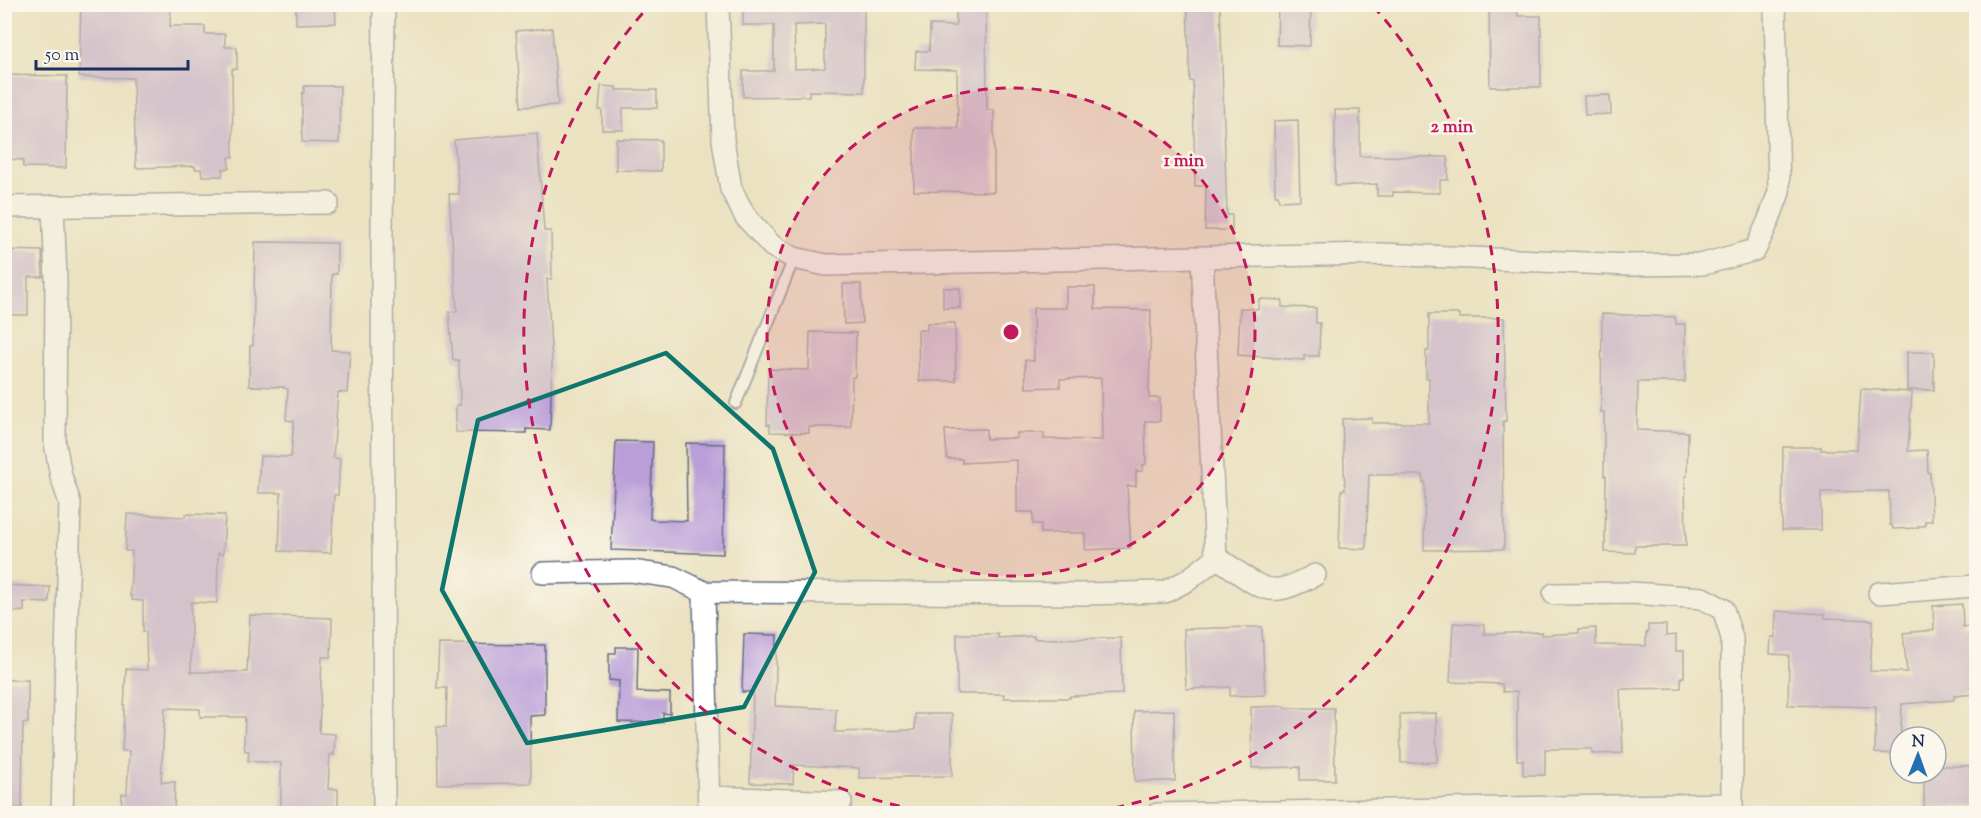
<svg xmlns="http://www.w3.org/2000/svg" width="1981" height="818" font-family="'Sorts Mill Goudy',serif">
  <rect width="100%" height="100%" fill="#fbf7ec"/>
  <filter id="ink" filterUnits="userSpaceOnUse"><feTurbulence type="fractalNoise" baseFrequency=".0167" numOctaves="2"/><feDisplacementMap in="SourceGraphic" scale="12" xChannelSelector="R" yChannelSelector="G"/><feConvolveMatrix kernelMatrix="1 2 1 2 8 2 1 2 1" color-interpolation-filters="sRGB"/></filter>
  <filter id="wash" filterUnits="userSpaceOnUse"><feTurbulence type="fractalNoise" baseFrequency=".008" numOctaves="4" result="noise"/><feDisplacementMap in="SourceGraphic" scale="24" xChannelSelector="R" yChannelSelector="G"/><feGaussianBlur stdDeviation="1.35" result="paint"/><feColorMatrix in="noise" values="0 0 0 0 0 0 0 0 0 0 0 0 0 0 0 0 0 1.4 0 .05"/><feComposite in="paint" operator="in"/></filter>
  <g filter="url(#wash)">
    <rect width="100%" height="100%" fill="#ebe2c1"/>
    <g id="blocks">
      <path fill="#b99ed8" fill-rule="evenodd" d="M 81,4 L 171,4 L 170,26 L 205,26 L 205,34 L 225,34 L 225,47 L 237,47 L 237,69 L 232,69 L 233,157 L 229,157 L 229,168 L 223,169 L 222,176 L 202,176 L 201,169 L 195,169 L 195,166 L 136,168 L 133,78 L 79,77 Z
        M 296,4 L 335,4 L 336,23 L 296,24 Z
        M 743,4 L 864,4 L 864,92 L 809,91 L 809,96 L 743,97 L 743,71 L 774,71 L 774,25 L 743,25 ZM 825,24 L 825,68 L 795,69 L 794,25 Z
        M 956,4 L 986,4 L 987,110 L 994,110 L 994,192 L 914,191 L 914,128 L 958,128 L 957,70 L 915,69 L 916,51 L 929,51 L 930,25 L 956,26 Z
        M 1187,4 L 1220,4 L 1227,215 L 1232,215 L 1232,230 L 1205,230 L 1206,186 L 1195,186 L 1193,81 L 1190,81 Z
        M 1278,4 L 1311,4 L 1310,46 L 1277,45 Z
        M 1489,4 L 1517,4 L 1518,16 L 1541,16 L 1541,87 L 1490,87 Z
        M 552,28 L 558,105 L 521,107 L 516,31 Z
        M 4,75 L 67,76 L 66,168 L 23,167 L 23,160 L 6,159 Z
        M 304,86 L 340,86 L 339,143 L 302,142 L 302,93 L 304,93 Z
        M 601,86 L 616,87 L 616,90 L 657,90 L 657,108 L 623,108 L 623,130 L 602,130 L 602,110 L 599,110 Z
        M 1610,95 L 1611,114 L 1585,115 L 1584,96 Z
        M 1335,110 L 1360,110 L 1360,156 L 1448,157 L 1448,180 L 1440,180 L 1440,193 L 1393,192 L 1393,196 L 1377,196 L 1377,184 L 1335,186 Z
        M 1298,120 L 1300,200 L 1279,201 L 1278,195 L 1275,195 L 1274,121 Z
        M 537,133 L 544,231 L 551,231 L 552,279 L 547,279 L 552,363 L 550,430 L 526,429 L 526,433 L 456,432 L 456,405 L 460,405 L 459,360 L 453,360 L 449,312 L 457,311 L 449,194 L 459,194 L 454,140 Z
        M 616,139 L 661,140 L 661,171 L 616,170 Z
        M 255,242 L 337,243 L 337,274 L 332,274 L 331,350 L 350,351 L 347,393 L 338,392 L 333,458 L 340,459 L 338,495 L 334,495 L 331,553 L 279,551 L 281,493 L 258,493 L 260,456 L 291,457 L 294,421 L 286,420 L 288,389 L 284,388 L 284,387 L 249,386 L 250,346 L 253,346 Z
        M 4,250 L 42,251 L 43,277 L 28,277 L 28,315 L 4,315 Z
        M 843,284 L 861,284 L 862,323 L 844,324 Z
        M 1066,287 L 1095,287 L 1095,309 L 1151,310 L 1149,398 L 1160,398 L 1160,421 L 1145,421 L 1146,464 L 1143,465 L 1143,471 L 1136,471 L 1136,486 L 1127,486 L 1131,548 L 1085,550 L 1085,533 L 1041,533 L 1041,524 L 1033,524 L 1033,512 L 1017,512 L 1017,460 L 962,463 L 962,459 L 947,459 L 945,430 L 986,429 L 986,439 L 1017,438 L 1017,433 L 1044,433 L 1044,439 L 1102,440 L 1101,378 L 1060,379 L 1060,387 L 1026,388 L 1025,360 L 1034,361 L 1033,308 L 1066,308 Z
        M 943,288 L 960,288 L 960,308 L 943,308 Z
        M 1259,299 L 1282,300 L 1282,307 L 1316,308 L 1316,323 L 1320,323 L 1319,356 L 1304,356 L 1304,360 L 1238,355 L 1240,308 L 1258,309 Z
        M 1429,314 L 1459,314 L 1459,318 L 1504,318 L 1506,421 L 1503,421 L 1504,549 L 1424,550 L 1425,482 L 1423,482 L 1423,475 L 1369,475 L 1366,549 L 1339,548 L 1341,490 L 1345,490 L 1342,419 L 1372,418 L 1372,423 L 1429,423 L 1429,378 L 1426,378 L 1426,351 L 1429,351 Z
        M 1602,314 L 1675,317 L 1676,324 L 1685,324 L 1685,382 L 1638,382 L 1637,430 L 1688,432 L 1687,476 L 1685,476 L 1686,546 L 1635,546 L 1635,553 L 1605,552 L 1606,476 L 1604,476 L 1604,412 L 1601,412 Z
        M 927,323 L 955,323 L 956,381 L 919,381 L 918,330 L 927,330 Z
        M 810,332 L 856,333 L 855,377 L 852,377 L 851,427 L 809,427 L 809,433 L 770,432 L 770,424 L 767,425 L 768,369 L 809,370 Z
        M 1907,352 L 1934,352 L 1934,390 L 1907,390 Z
        M 1861,389 L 1912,392 L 1908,451 L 1927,450 L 1928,472 L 1930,473 L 1932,521 L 1925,521 L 1925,526 L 1918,526 L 1918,528 L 1893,529 L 1892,525 L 1890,525 L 1889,491 L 1821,492 L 1821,530 L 1782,530 L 1783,447 L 1821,447 L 1821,450 L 1857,450 Z
        M 616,441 L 653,442 L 650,519 L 655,520 L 687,521 L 686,443 L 725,444 L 723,554 L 611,550 Z
        M 127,514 L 185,517 L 186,514 L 225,515 L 223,554 L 218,553 L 217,603 L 191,602 L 191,672 L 247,672 L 250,615 L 332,618 L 331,657 L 322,657 L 319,733 L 335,734 L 334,755 L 330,754 L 328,789 L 338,789 L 338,810 L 328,811 L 328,813 L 281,813 L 281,763 L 248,761 L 249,751 L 245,751 L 244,744 L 245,717 L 200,717 L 200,709 L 165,708 L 161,782 L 175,782 L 174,813 L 121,813 L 122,794 L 127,794 L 129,751 L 122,751 L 126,669 L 147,670 L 146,632 L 143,632 L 143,601 L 132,600 L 132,596 L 130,596 L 132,551 L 125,551 Z
        M 4,585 L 50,587 L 49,603 L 24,602 L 24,611 L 4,613 Z
        M 1962,604 L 1963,627 L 1970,626 L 1971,642 L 1977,642 L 1977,694 L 1954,696 L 1954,700 L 1902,704 L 1900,754 L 1875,753 L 1876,707 L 1788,705 L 1789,655 L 1770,654 L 1771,637 L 1775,637 L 1776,611 L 1825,614 L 1825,618 L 1873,620 L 1870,671 L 1907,672 L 1903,633 L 1934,630 L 1933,606 Z
        M 1453,623 L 1484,625 L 1484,634 L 1542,632 L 1542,635 L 1579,633 L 1579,629 L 1596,628 L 1596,645 L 1646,646 L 1646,633 L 1648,633 L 1648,625 L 1666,625 L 1666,636 L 1676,635 L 1676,651 L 1684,651 L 1684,677 L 1681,677 L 1681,688 L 1620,689 L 1623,753 L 1592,754 L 1592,749 L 1545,749 L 1545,775 L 1523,775 L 1523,760 L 1517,760 L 1517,691 L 1503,692 L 1502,684 L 1450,682 Z
        M 1250,627 L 1262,627 L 1265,695 L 1230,696 L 1230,687 L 1186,689 L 1184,629 Z
        M 744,634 L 777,635 L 775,706 L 836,709 L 835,732 L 915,730 L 915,714 L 952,714 L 952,776 L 859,778 L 859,768 L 794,765 L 793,784 L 750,783 L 753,692 L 742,692 Z
        M 957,634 L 998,634 L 998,638 L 1034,636 L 1034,639 L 1121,638 L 1122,694 L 1070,696 L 1070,698 L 1004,698 L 1004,694 L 957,694 Z
        M 439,644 L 545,645 L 545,715 L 530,716 L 531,783 L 438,784 L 437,727 L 446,727 L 447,688 L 437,688 Z
        M 616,647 L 638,647 L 637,692 L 670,693 L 670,714 L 663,713 L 663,723 L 618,722 L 619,681 L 609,680 L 609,653 L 616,653 Z
        M 4,680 L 28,680 L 28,723 L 23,723 L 22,808 L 4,810 Z
        M 1284,706 L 1284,708 L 1334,708 L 1335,780 L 1300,780 L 1300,767 L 1252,768 L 1251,707 Z
        M 1174,710 L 1175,781 L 1135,781 L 1134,711 Z
        M 1436,713 L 1437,762 L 1401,763 L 1400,714 Z
        M 1936,766 L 1977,766 L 1977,806 L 1924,807 L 1924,773 L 1936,773 Z"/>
    </g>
  </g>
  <g filter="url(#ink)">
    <use href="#blocks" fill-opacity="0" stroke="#646e81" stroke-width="1.5"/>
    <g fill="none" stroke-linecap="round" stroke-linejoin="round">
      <g stroke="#646e81" stroke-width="14">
        <path id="service" d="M 736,403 L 794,258"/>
      </g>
      <g stroke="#646e81" stroke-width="24">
        <path id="minor" d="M 384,4 L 382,230 L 384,814
          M 53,206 L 56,278 L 55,443 L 61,476 L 70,503 L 62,814
          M 4,207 L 328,203
          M 1202,257 L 1382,254 L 1629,265 L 1704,264 L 1755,250 L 1768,222 L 1779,192 L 1775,4
          M 1216,558 C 1236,567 1255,592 1279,589 C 1291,588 1304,580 1315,575
          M 543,573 L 631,571 L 673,577 L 704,592 L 1084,594 L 1165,592 L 1188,580 L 1216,558 L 1202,257 L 826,265 L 794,258 L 772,246 L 745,216 L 731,189 L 723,140 L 718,4
          M 704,592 L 709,814
          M 1879,593 L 1976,586
          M 1554,594 L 1632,593 L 1702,598 L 1723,609 L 1732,638 L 1732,814
          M 710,797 L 841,802
          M 1157,814 L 1731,804"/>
      </g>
      <use href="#service" stroke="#fff" stroke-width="10"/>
      <use href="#minor" stroke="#fff" stroke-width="21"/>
    </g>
  </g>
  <path d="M0 0H1981V818H0ZM 666,353 L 773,449 L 815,572 L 744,707 L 527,743 L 442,590 L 478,420 Z" fill="#ebe2c1" fill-opacity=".55" fill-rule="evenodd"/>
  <path fill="none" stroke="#0f766e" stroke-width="4.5" stroke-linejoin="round" d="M 666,353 L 773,449 L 815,572 L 744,707 L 527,743 L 442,590 L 478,420 Z"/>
  <circle cx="1011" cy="332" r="244" fill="#c2185b" fill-opacity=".12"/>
  <g fill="none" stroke="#c2185b" stroke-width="3" stroke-dasharray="10 8">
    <circle cx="1011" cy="332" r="244"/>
    <path d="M935 813A487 487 0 0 1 649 6M1373 6A487 487 0 0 1 1087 813"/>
  </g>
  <circle cx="1011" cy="332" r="9" fill="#c2185b" stroke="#fbf7ec" stroke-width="3"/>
  <g font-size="18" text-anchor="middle" font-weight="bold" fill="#c2185b" stroke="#fbf7ec" stroke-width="5" stroke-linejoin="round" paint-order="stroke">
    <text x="1452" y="132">2 min</text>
    <text x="1184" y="166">1 min</text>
  </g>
  <rect width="1981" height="818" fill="none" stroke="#fbf7ec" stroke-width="24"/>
  <g transform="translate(1918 755) rotate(1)"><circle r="28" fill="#fbf7ec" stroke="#a1a7b3" stroke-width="1.5"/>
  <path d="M0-4.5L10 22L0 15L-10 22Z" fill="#1f6fb2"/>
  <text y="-9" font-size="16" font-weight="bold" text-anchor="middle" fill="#1b2f5e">N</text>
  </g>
  <path d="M36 60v9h152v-9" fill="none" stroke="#1b2f5e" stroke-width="3"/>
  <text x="45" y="60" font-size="18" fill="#1b2f5e" stroke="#fbf7ec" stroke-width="4.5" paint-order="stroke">50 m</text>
</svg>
